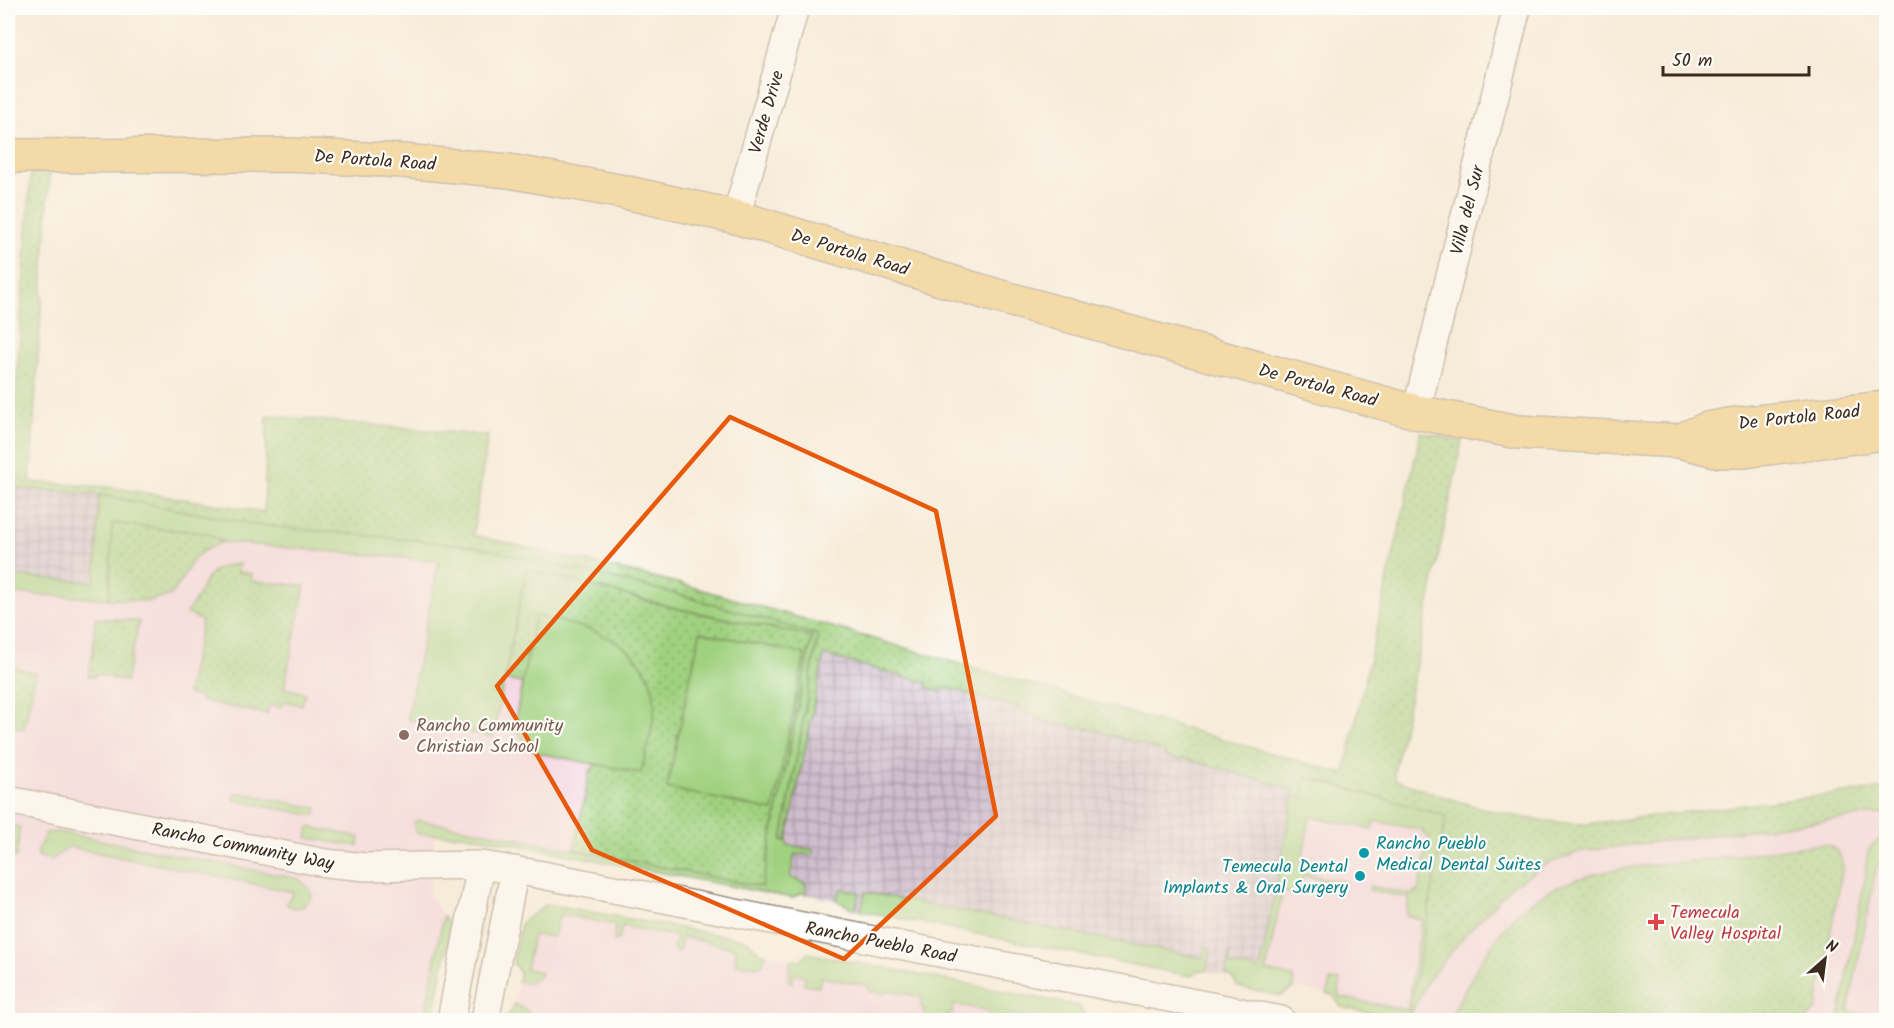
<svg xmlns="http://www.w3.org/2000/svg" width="1894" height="1028" font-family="Kalam,sans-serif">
  <defs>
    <pattern id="industrial-grid" width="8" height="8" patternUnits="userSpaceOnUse" patternTransform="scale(1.5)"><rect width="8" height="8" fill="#cfbdce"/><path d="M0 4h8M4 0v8" fill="none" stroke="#a99aa7"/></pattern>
    <pattern id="grass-dots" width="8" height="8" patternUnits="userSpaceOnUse" patternTransform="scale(1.5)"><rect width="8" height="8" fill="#a0d17f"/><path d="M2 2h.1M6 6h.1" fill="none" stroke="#84aa67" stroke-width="1.8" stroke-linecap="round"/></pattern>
  </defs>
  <rect width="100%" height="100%" fill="#fdfcf7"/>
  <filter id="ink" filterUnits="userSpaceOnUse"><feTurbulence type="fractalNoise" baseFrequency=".0167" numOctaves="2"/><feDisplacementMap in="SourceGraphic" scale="12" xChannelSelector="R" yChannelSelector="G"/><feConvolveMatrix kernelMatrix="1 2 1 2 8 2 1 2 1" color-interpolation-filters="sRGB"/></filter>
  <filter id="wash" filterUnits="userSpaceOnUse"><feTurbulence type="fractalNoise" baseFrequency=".008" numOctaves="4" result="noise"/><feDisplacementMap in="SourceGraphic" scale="24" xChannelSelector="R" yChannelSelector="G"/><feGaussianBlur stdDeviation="1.35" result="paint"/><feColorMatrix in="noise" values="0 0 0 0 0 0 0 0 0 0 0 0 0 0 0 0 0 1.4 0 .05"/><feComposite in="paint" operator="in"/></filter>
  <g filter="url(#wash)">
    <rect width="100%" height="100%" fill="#f7ecda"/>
    <path fill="#f3cfdf" d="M 99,495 L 473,546 L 681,595 L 773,894 L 466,835 L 435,834 L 428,894 L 451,927 L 433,1020 L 8,1020 L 8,576 L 95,582 Z
      M 1306,777 L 1558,824 L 1586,824 L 1886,788 L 1886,1020 L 1411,1020 L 1341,1007 L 1333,995 L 1327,994 L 1294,988 L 1281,996 L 1261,992 Z
      M 547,904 L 747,940 L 759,952 L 797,961 L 808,953 L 1068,1003 L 1079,1006 L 1086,1016 L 1107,1020 L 502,1020 L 512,1011 L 520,973 L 513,963 L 521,923 Z"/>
    <path fill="url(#industrial-grid)" d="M 12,488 L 99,495 L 95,582 L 8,576 Z
      M 818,635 L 1306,777 L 1261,992 L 1238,987 L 1232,977 L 1200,970 L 1190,976 L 849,909 L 842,901 L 801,893 L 792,898 L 773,894 Z"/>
    <path fill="url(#grass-dots)" stroke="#6e7e4e" stroke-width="1.5" d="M 31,172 L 50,172 L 30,482 L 109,487 L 264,512 L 267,415 L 488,436 L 473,535 L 682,584 L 1344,774 L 1421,432 L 1462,441 L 1394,774 L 1396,780 C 1456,802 1522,823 1586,824 L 1886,788 L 1886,813 L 1582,851 L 1544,865 L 1512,886 L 1465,935 L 1428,980 L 1408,1020 L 1446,816 L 1307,777 L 1302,800 L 1293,797 L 1294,790 L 1183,758 L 1182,761 L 1164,756 L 1165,752 L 1081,726 L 1079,729 L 1062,724 L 1061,726 L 1028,715 L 1029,711 L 945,687 L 942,692 L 926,687 L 928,683 L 824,655 L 787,840 L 782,841 L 818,636 L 681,595 L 473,546 L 257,525 L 99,495 L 12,488 L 8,576 L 8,477 L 11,466 Z
      M 112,523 L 206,533 L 224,542 C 187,553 192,569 171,595 L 148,601 L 109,599 Z
      M 239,564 L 238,572 L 252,574 L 251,581 L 305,586 L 284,688 L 305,693 L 302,705 L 283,701 L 281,707 L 269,705 L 267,714 L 200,701 L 200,697 L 187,694 L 202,621 L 186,613 C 209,589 197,567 239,564 Z
      M 526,569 L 679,609 L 812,636 L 762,887 L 574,850 L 590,769 L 594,769 L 594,764 L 534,752 L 514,727 L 522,683 L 505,680 Z
      M 95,618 L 139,621 L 126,681 L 95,674 L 94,677 L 88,676 L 93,652 Z
      M 8,666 L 36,673 L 24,729 L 8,726 Z
      M 1822,844 C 1836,846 1840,854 1843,866 L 1816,1010 L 1805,1020 L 1449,1020 C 1469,982 1487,944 1518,913 C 1567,866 1646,867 1709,859 C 1747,854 1785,849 1822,844 Z"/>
    <path fill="#a0d17f" stroke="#6e7e4e" stroke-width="1.5" d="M 99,495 L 257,525 L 473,546 L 681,595 L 818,635 L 782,841 L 787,840 L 787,845 L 815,850 L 812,855 L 795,854 L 790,877 L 806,884 L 806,894 L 801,893 L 792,898 L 466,835 L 420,834 L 416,833 L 414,823 L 417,820 L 465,828 L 762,887 L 812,636 L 679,609 L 526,569 L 493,737 L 407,719 L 439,561 L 224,542 L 206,533 L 112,523 L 109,599 L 8,593 L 8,576 L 95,582 Z
      M 535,616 C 581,626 640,636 653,690 C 659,715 646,749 641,773 L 534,752 L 514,727 Z
      M 700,632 L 805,654 L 773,811 L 667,788 Z
      M 1306,777 L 1446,816 L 1408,1020 L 1341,1007 L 1333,995 L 1327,994 L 1330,981 L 1340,980 L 1339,997 L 1407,1010 L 1422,920 L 1406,915 L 1409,898 L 1369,890 L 1370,886 L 1413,895 L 1414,891 L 1418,892 L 1429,836 L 1423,834 L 1423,830 L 1374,821 L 1372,829 L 1310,817 L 1300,871 L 1309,873 L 1309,875 L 1346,882 L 1345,885 L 1303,876 L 1299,895 L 1282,892 L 1266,971 L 1293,977 L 1294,988 L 1281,996 L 1238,987 L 1232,977 L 1226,975 L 1230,952 L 1230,965 L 1260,970 L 1293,797 L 1302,799 Z
      M 236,792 L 317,808 L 315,816 L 234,800 Z
      M 8,825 L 20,827 L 16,857 L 8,858 Z
      M 309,827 L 360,837 L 358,846 L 307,838 Z
      M 59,832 L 299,879 L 309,889 L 312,896 L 303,907 L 293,908 L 286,904 L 294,892 L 69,847 L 51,860 L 38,856 L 38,849 L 46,833 Z
      M 1886,837 L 1886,865 L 1877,865 L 1848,1011 L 1860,1014 L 1859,1020 L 1839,1020 L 1866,872 C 1866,854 1867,843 1886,837 Z
      M 841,889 L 859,892 L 855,910 L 836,900 Z
      M 865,892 L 1203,958 L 1205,947 L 1211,948 L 1206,971 L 1200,970 L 1190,976 L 861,911 Z
      M 547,904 L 747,940 L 759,952 L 766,954 L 763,964 L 758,966 L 736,964 L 735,948 L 682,937 L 679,951 L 676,953 L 673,949 L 675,936 L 622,926 L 619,939 L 614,941 L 615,925 L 560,914 L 554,937 L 533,935 L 526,969 L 541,972 L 540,976 L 529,983 L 518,981 L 520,973 L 513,963 L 521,923 Z
      M 443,916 L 451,927 L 433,1020 L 424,1020 Z
      M 808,953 L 1079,1006 L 1086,1016 L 1093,1017 L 1093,1020 L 1037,1020 L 1008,1015 L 1006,1019 L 989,1015 L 989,1011 L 954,1004 L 952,1014 L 947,1014 L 945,1020 L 923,1019 L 925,1009 L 921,1008 L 922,997 L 886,990 L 885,994 L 869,991 L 869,986 L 821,977 L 819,987 L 804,984 L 805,976 L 794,974 L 792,982 L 788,981 L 791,959 L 798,961 Z
      M 514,1004 L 528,1011 L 531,1020 L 502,1020 L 512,1011 Z"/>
  </g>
  <g filter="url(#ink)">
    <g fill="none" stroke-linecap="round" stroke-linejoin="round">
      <g stroke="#998b7c" stroke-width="30">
        <path id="minor" d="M 736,217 L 795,8
          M 1416,412 L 1517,8
          M 8,800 L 325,863 L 366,867 L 481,865 L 537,874 L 1281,1020
          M 451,1020 L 481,865
          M 485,1020 L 515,870"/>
      </g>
      <g stroke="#998b7c" stroke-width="36">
        <path id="major" d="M 8,156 L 291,155 L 403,161 L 509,171 L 624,192 L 736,217 L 994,295 L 1416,412 L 1518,432 L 1679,441 L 1720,451 L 1744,451 L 1886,433
          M 1679,441 L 1707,429 L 1729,425 L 1886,408"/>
      </g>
      <use href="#minor" stroke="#fff" stroke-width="27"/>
      <use href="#major" stroke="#f0c469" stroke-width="33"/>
    </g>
  </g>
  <path d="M0 0H1894V1028H0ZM 730,417 L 936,511 L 996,816 L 844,959 L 592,850 L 497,686 Z" fill="#f7ecda" fill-opacity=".55" fill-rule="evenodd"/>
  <path fill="none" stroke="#e8590c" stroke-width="4.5" stroke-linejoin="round" d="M 730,417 L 936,511 L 996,816 L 844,959 L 592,850 L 497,686 Z"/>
  <circle fill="#8d6e63" stroke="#fdfcf7" stroke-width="2" cx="404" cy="735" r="6"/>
  <g fill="#0f9aa8" stroke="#fdfcf7" stroke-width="2">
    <circle cx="1364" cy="853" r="6"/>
    <circle cx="1360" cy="876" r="6"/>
  </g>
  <path fill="#e0444e" stroke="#fdfcf7" stroke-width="2" d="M1653 913h6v6h6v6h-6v6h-6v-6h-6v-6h6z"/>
  <g text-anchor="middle" stroke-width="4.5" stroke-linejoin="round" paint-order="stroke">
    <g font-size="18" fill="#3b2a1e" stroke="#fdfcf7">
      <text transform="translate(766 112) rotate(-74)" y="6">Verde Drive</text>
      <text transform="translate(375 160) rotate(4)" y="6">De Portola Road</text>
      <text transform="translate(1467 210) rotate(-76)" y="6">Villa del Sur</text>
      <text transform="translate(850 252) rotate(17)" y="6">De Portola Road</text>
      <text transform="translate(1318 385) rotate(15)" y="6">De Portola Road</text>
      <text transform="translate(1799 417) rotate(-6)" y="6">De Portola Road</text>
      <text transform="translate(243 846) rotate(11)" y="6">Rancho Community Way</text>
      <text transform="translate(881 942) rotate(11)" y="6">Rancho Pueblo Road</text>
    </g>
    <g font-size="18" fill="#785e54" stroke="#fdfcf7" text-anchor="start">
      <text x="416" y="731">Rancho Community<tspan x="416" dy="21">Christian School</tspan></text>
    </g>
    <g font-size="18" fill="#0d838f" stroke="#fdfcf7" text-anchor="start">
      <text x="1376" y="849">Rancho Pueblo<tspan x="1376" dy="21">Medical Dental Suites</tspan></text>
      <text x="1348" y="872" text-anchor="end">Temecula Dental<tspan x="1348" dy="21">Implants &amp; Oral Surgery</tspan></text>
    </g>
    <g font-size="18" fill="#be3a42" stroke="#fdfcf7" text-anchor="start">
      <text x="1670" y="918">Temecula<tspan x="1670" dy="21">Valley Hospital</tspan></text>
    </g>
  </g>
  <rect width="1894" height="1028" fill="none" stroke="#fdfcf7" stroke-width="30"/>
  <g transform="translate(1825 959) rotate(28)" stroke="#fdfcf7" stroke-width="4.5" paint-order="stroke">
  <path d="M0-4.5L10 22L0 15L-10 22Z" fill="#3b2a1e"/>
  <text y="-9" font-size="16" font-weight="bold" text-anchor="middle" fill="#3b2a1e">N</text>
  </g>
  <path d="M1663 66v9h146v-9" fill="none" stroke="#3b2a1e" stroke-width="3"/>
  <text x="1672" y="66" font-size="18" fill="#3b2a1e" stroke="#fdfcf7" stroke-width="4.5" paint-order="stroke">50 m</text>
</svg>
